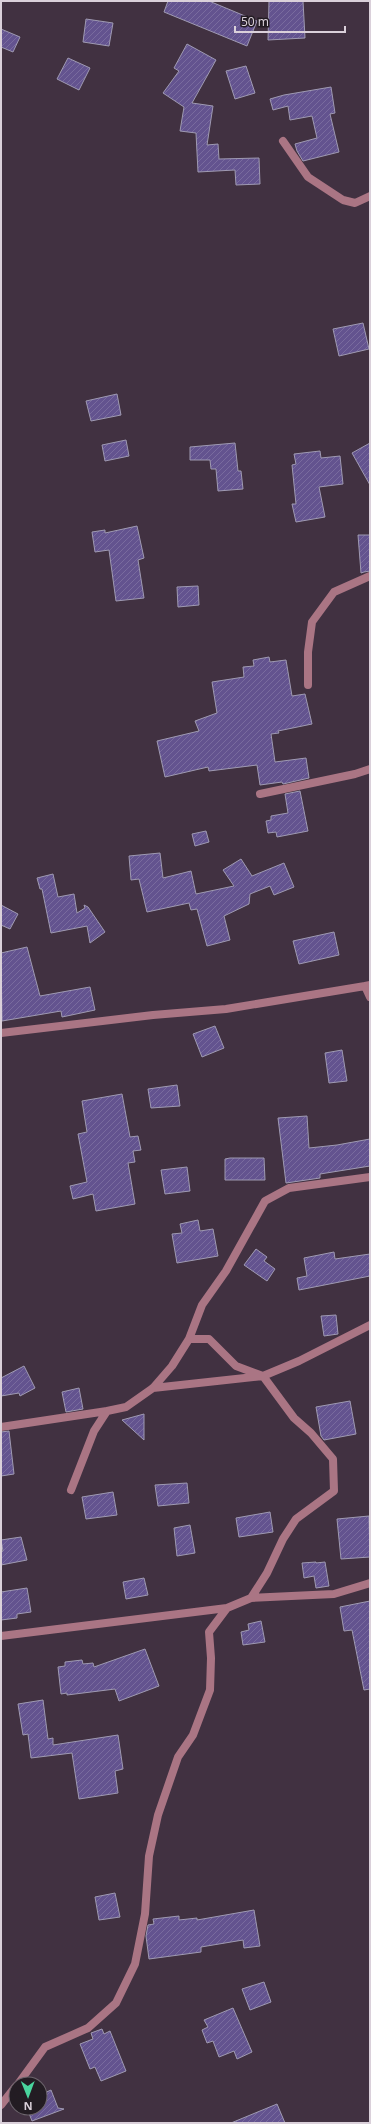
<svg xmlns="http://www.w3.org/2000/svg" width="371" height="2124" font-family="'Noto Sans',sans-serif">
  <defs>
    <pattern id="building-hatch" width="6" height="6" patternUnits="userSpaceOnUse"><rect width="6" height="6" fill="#63538f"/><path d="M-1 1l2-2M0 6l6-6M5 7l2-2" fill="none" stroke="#796b9e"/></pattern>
  </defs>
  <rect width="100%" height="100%" fill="#413141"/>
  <path fill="url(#building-hatch)" stroke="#9f9ab2" d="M 168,1 L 209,1 L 257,21 L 247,46 L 164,12 Z
    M 269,1 L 303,1 L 305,38 L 268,40 Z
    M 86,19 L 113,23 L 109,46 L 83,42 Z
    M 1,29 L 20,37 L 13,52 L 1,47 Z
    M 187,44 L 216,60 L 192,103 L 213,106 L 207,145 L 218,144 L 219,159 L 259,158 L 260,184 L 236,185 L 235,170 L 198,172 L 196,133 L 180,131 L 184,107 L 163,93 L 179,71 L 174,68 Z
    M 68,58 L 90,68 L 79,90 L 57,79 Z
    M 246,66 L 255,93 L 235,99 L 226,71 Z
    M 331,87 L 335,113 L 330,114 L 339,152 L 303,161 L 297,151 L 295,144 L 317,138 L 312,116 L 290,120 L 288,106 L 273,110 L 270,99 L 284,95 Z
    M 363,323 L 369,349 L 339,356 L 333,329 Z
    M 117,394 L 121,415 L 91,421 L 86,401 Z
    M 126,440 L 129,456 L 105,461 L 102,445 Z
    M 235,443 L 238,471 L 241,471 L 243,489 L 218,491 L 216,469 L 211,469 L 210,460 L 190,460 L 190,447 Z
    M 370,443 L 370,485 L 352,453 Z
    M 320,451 L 321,458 L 340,456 L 343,484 L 319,487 L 325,517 L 296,522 L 292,504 L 296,504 L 292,465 L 296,464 L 294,454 Z
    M 137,526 L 144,558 L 138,560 L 144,598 L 116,601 L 109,550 L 95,552 L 92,532 L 105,530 L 105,533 Z
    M 358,535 L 370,535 L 370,571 L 364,572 L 361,573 Z
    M 198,586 L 199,605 L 178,607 L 177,587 Z
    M 269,657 L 270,662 L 286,660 L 292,696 L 305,694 L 312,724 L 278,731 L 279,733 L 271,734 L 275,762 L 306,758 L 309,778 L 283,784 L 282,782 L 260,785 L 257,765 L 209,771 L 208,767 L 165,777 L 157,741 L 199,731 L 195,721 L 217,713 L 212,682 L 244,677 L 243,667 L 254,666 L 253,660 Z
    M 300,791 L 308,831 L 277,837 L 276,832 L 268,833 L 266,821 L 271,820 L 271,816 L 288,813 L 285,794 Z
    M 206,831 L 209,842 L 195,846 L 192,834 Z
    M 160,853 L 163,878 L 191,871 L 196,894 L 234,886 L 223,870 L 241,859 L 252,876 L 284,863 L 294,887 L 274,895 L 270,886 L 250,894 L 249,904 L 224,916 L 230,940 L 207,946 L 197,909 L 191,910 L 189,903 L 147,912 L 139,879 L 131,880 L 129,856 Z
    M 53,874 L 58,897 L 74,894 L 77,913 L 85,908 L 84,905 L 88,907 L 105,932 L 90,943 L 87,926 L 51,933 L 42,889 L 40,889 L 37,878 Z
    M 1,905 L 18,914 L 10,929 L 1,925 Z
    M 334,932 L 339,955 L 299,964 L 293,941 Z
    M 27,947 L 40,996 L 90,987 L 95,1010 L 62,1017 L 61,1011 L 2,1021 L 1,953 Z
    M 215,1026 L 224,1048 L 202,1057 L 193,1034 Z
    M 342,1050 L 347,1081 L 329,1083 L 325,1053 Z
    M 177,1085 L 180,1106 L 151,1108 L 148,1089 Z
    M 122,1094 L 130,1137 L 138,1136 L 141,1150 L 133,1151 L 135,1162 L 128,1163 L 135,1204 L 96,1211 L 93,1194 L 73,1199 L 70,1186 L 87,1182 L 78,1134 L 87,1132 L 82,1101 Z
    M 307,1116 L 309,1148 L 337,1145 L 370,1139 L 370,1166 L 320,1174 L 320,1178 L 286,1183 L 278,1118 Z
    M 230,1158 L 264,1158 L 265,1180 L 225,1180 L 225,1159 Z
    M 187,1167 L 190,1191 L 165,1194 L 161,1170 Z
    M 198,1220 L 200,1231 L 213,1229 L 218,1256 L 177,1263 L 172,1234 L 182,1233 L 180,1224 Z
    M 256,1249 L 267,1257 L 264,1261 L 275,1269 L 267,1281 L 244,1265 Z
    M 334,1252 L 335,1259 L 370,1254 L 370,1276 L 299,1290 L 297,1278 L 307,1276 L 304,1258 Z
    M 336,1315 L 338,1334 L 324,1336 L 321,1316 Z
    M 24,1366 L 35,1388 L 20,1396 L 19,1393 L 1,1396 L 1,1378 Z
    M 79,1388 L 83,1409 L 66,1412 L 62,1392 Z
    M 350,1401 L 356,1434 L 324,1440 L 321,1436 L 316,1407 Z
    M 144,1414 L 144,1440 L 122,1420 Z
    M 9,1431 L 14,1474 L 1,1476 L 1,1432 Z
    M 187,1483 L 189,1503 L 158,1506 L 155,1485 Z
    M 113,1492 L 117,1515 L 86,1519 L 82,1497 Z
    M 270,1512 L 273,1532 L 239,1537 L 236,1518 Z
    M 369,1516 L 370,1557 L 341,1559 L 337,1519 Z
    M 190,1525 L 195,1553 L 177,1556 L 174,1528 Z
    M 21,1537 L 27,1560 L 1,1565 L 1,1552 L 3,1551 L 1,1540 Z
    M 316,1562 L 316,1563 L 325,1562 L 329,1586 L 316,1588 L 314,1576 L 304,1578 L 302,1563 Z
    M 144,1578 L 148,1595 L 126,1599 L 123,1582 Z
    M 27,1588 L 31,1612 L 17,1614 L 17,1618 L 1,1620 L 1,1592 Z
    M 370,1601 L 370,1689 L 364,1690 L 352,1630 L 344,1631 L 340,1607 Z
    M 261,1621 L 265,1642 L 243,1645 L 241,1632 L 249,1630 L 248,1624 Z
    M 145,1649 L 159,1686 L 119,1701 L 115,1689 L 67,1695 L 67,1693 L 61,1694 L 58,1667 L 65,1666 L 65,1662 L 82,1660 L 83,1664 L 93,1663 L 94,1667 Z
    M 43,1700 L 48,1739 L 53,1738 L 53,1745 L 118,1735 L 123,1769 L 115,1771 L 118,1793 L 79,1799 L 72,1753 L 31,1758 L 28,1734 L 23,1735 L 18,1704 Z
    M 115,1893 L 120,1917 L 99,1920 L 95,1897 Z
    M 254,1910 L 260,1946 L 244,1948 L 243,1940 L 201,1947 L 201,1952 L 149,1959 L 146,1936 L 148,1925 L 154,1924 L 153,1919 L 179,1916 L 179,1920 L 197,1918 L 197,1920 Z
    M 264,1982 L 271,2002 L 250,2010 L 242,1989 Z
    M 233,2008 L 252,2052 L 237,2059 L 234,2051 L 219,2057 L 213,2041 L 207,2043 L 202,2030 L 208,2027 L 204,2020 Z
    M 102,2029 L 104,2034 L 110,2031 L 126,2071 L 101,2081 L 95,2067 L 90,2069 L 80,2044 L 93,2039 L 91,2033 Z
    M 51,2090 L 58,2108 L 64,2109 L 32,2121 L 27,2108 L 40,2108 L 40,2095 Z
    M 277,2104 L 285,2123 L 231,2123 Z"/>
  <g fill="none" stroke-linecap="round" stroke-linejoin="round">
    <path stroke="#aa7584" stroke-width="8" d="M 283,141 L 308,177 L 343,200 L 355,203 L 370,196
      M 308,685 L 308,652 L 312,622 L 334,592 L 370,576
      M 260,794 L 355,774 L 370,769
      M 370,985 L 365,986 L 370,997
      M 1,1033 L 153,1015 L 226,1009 L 365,986
      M 153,1388 L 263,1376 L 299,1361 L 370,1325
      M 1,1427 L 107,1411
      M 71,1490 L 94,1431 L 107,1411 L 126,1407 L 153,1388 L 172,1366 L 189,1339 L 202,1305 L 226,1271 L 265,1201 L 289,1188 L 370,1177
      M 251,1598 L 334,1594 L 370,1583
      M 1,1636 L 227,1608
      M 18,2084 L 45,2047 L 88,2028 L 116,2003 L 135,1964 L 145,1914 L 149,1856 L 158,1815 L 178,1757 L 193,1735 L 210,1690 L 211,1658 L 209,1632 L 227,1608 L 251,1598 L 267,1573 L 283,1539 L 296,1519 L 334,1491 L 333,1459 L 311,1433 L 294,1418 L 263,1376 L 236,1366 L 209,1339 L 189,1339
      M 1,2105 L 16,2086"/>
  </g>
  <rect width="371" height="2124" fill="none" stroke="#dad0da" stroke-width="4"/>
  <g transform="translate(28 2096) rotate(179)"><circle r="19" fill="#231c23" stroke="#6c646c"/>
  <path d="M0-3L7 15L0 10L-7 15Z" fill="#49d49d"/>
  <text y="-6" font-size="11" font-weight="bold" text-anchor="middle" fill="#dad0da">N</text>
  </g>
  <path d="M235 26v6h110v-6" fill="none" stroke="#dad0da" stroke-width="2"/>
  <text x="241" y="26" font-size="12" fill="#dad0da" stroke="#231c23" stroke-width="3" paint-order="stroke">50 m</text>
</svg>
